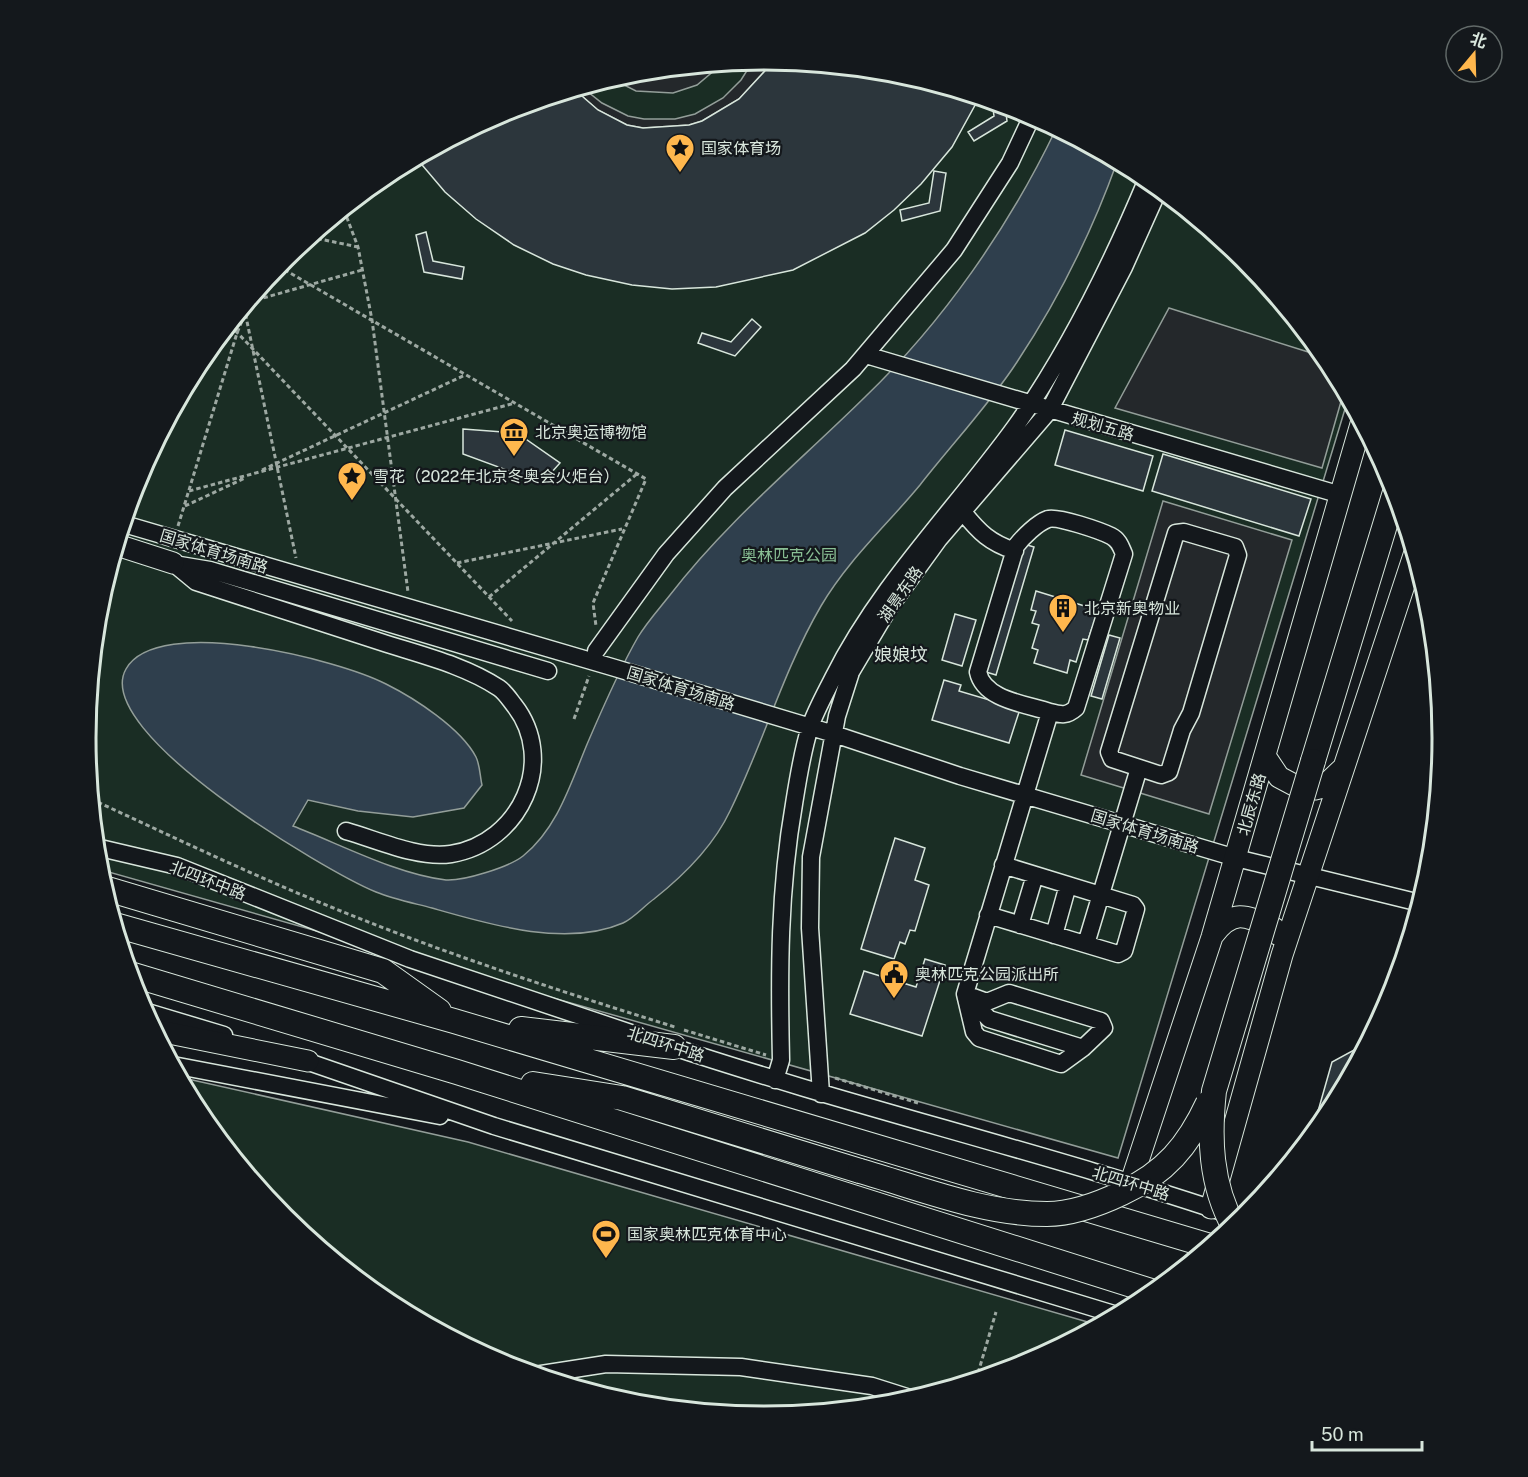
<svg xmlns="http://www.w3.org/2000/svg" width="1528" height="1477" font-family="'Public Sans','Noto Sans SC',sans-serif">
  <rect width="100%" height="100%" fill="#14181c"/>
  <path fill="#1a2d24" stroke="#939e99" stroke-width="1.5" d="M 764,60 L 897,73 L 1024,112 L 1141,175 L 1244,259 L 1328,362 L 1348,399 L 1118,1158 L 98,869 L 86,738 L 99,606 L 137,479 L 200,361 L 284,258 L 387,174 L 505,112 L 632,73 Z
    M 179,1077 L 468,1142 L 1098,1325 L 1023,1365 L 896,1404 L 764,1417 L 631,1404 L 504,1365 L 387,1302 L 284,1218 L 200,1115 Z"/>
  <path fill="#24282b" stroke="#939e99" stroke-width="1.5" d="M 764,60 L 774,61 L 739,99 L 702,121 L 689,125 L 643,128 L 627,125 L 598,110 L 575,90 L 583,88 L 602,103 L 628,116 L 644,119 L 675,119 L 695,114 L 723,98 L 741,80 L 753,61 Z
    M 722,64 L 697,85 L 673,93 L 636,91 L 612,79 L 632,73 Z
    M 1169,308 L 1324,357 L 1344,391 L 1322,468 L 1115,408 Z
    M 1163,501 L 1292,540 L 1209,814 L 1081,775 Z"/>
  <path fill="#2f3f4d" stroke="#939e99" stroke-width="1.5" d="M 1056,129 L 1117,162 C 1092,232 1058,300 1017,362 C 989,405 952,444 920,485 C 887,525 848,560 821,606 C 783,671 763,744 730,811 C 714,845 683,876 654,899 C 644,906 634,918 623,923 C 566,948 488,924 432,908 C 413,903 393,899 376,892 C 327,872 90,732 126,669 C 158,613 340,660 386,684 C 414,698 461,728 476,757 C 480,765 480,777 482,785 L 464,808 L 413,817 L 358,811 L 308,800 L 293,826 C 340,844 396,874 446,880 C 464,881 509,867 523,856 C 558,828 571,782 588,742 C 603,707 619,670 638,637 C 647,622 659,609 670,595 C 726,522 799,462 865,397 C 943,322 1009,227 1056,129 Z"/>
  <path fill="#2c363c" stroke="#d8e6dc" stroke-width="1.5" d="M 774,61 L 897,73 L 979,98 L 952,147 L 921,184 L 894,210 L 865,233 L 793,270 L 716,287 L 672,289 L 632,285 L 586,275 L 553,264 L 514,245 L 476,219 L 445,192 L 417,159 L 505,112 L 575,90 L 598,110 L 627,125 L 643,128 L 689,125 L 702,121 L 739,99 Z
    M 992,102 L 1005,106 L 1007,121 L 974,141 L 968,132 L 994,116 Z
    M 934,171 L 946,173 L 940,211 L 902,221 L 900,210 L 929,203 Z
    M 426,232 L 433,261 L 464,267 L 462,279 L 424,272 L 416,235 Z
    M 752,319 L 761,327 L 735,356 L 698,343 L 702,333 L 731,342 Z
    M 463,429 L 517,433 L 560,463 L 542,483 L 463,454 Z
    M 1065,430 L 1153,456 L 1143,491 L 1055,465 Z
    M 1163,454 L 1311,499 L 1299,536 L 1152,491 Z
    M 1024,544 L 1034,547 L 996,675 L 986,672 Z
    M 1036,591 L 1104,612 L 1098,630 L 1092,628 L 1088,640 L 1083,639 L 1076,662 L 1070,660 L 1067,673 L 1034,663 L 1038,650 L 1032,648 L 1039,625 L 1032,623 L 1036,611 L 1031,610 Z
    M 955,614 L 976,620 L 962,666 L 942,660 Z
    M 1109,635 L 1120,638 L 1102,699 L 1091,696 Z
    M 944,680 L 961,685 L 959,691 L 1020,709 L 1009,743 L 932,720 Z
    M 895,838 L 925,848 L 915,880 L 929,885 L 915,931 L 910,930 L 905,944 L 900,942 L 894,959 L 861,949 Z
    M 925,959 L 945,965 L 922,1036 L 850,1014 L 864,971 L 916,987 Z
    M 1354,1050 L 1362,1052 L 1328,1116 L 1311,1136 L 1332,1062 Z"/>
  <g fill="none" stroke-linecap="round" stroke-linejoin="round">
    <g stroke="#d8e6dc" stroke-width="19">
      <path id="minor" d="M 866,355 L 1341,495
        M 963,512 C 979,532 990,543 1015,551
        M 124,524 L 615,668 L 834,734 L 960,776 L 1236,858 L 1420,903
        M 1184,532 L 1235,547 L 1238,555 L 1191,713 L 1182,730 L 1169,772 L 1161,775 L 1112,759 L 1109,752 L 1176,533 Z
        M 173,563 L 196,582 C 258,602 319,622 381,642 C 421,655 464,665 499,688 C 505,692 510,700 514,705 C 558,761 520,843 451,854 C 418,859 378,840 346,831
        M 174,564 L 210,570 L 548,671
        M 596,651 L 666,554 L 725,488 L 853,369 L 954,250 L 1010,163 L 1032,116
        M 96,847 L 177,866 L 410,959 L 637,1035
        M 988,915 L 1118,954 L 1124,951 L 1136,909 L 1133,905 L 1003,865
        M 1020,925 L 1035,875
        M 1054,935 L 1068,885
        M 1086,944 L 1139,768
        M 965,994 L 987,1002 L 1009,993 L 1101,1021 L 1104,1028 L 1083,1048 L 1061,1064 L 979,1038 L 974,1032 L 965,994 L 1050,712 C 1062,715 1067,716 1076,708 L 1124,554 C 1121,547 1119,540 1111,536 C 1101,531 1058,516 1048,519 C 1037,523 1023,537 1016,546 L 978,672 C 984,700 1026,704 1050,712
        M 968,997 L 989,1019 L 1083,1048
        M 144,1011 L 224,1035
        M 664,1044 C 856,1108 1052,1154 1243,1219
        M 297,1058 L 494,1126 L 1117,1315
        M 173,1065 L 440,1116
        M 775,1080 L 781,1060 C 779,973 779,890 794,804 C 798,779 802,752 810,727 C 816,710 825,694 833,678 C 880,584 954,511 1015,427 C 1069,351 1111,265 1147,179
        M 821,1094 L 810,928 L 811,857 L 837,716 L 851,672 L 889,608 L 939,539 L 1049,411 L 1124,267 L 1159,189
        M 535,1375 L 606,1364 L 741,1367 L 872,1386 L 913,1399"/>
    </g>
    <g stroke="#d8e6dc" stroke-width="23">
      <path id="major" d="M 117,545 L 173,563
        M 1265,756 L 1279,777 L 1296,786 L 1315,789 L 1323,787 L 1342,769
        M 1214,934 C 1234,908 1247,916 1274,928 L 1277,934
        M 154,1030 L 308,1061
        M 1131,1182 L 1212,937 L 1361,424
        M 1211,1208 L 1282,955 L 1414,555"/>
    </g>
    <g stroke="#d8e6dc" stroke-width="26">
      <path id="highway" d="M 1313,761 L 1395,492
        M 104,888 L 383,971 L 439,1011
        M 115,925 L 454,1021 L 1210,1246
        M 130,974 L 457,1072 L 1154,1292
        M 521,1029 L 674,1047
        M 533,1084 L 622,1098 L 860,1171"/>
    </g>
    <path stroke="#9da8a2" stroke-width="3" stroke-dasharray="4.5 3" stroke-linecap="butt" d="M 344,210 L 358,247 L 372,320 L 408,592
      M 310,237 L 358,247
      M 278,266 L 646,479 L 593,603 L 596,626
      M 249,302 L 362,270
      M 244,307 L 296,558
      M 230,325 L 512,621
      M 262,470 L 465,375
      M 189,491 L 515,403
      M 185,506 L 245,478
      M 178,526 L 237,333 L 251,299
      M 457,563 L 622,529
      M 489,597 L 638,473
      M 574,719 L 589,676
      M 91,799 C 171,836 250,874 331,907 C 443,953 559,991 675,1027
      M 684,1030 L 766,1055
      M 835,1078 L 918,1103
      M 976,1380 L 996,1312"/>
    <use href="#minor" stroke="#14181c" stroke-width="16"/>
    <use href="#major" stroke="#14181c" stroke-width="21"/>
    <use href="#highway" stroke="#14181c" stroke-width="24"/>
    <g stroke="#d8e6dc" stroke-width="26" stroke-linecap="butt">
      <path id="highway-bridge" d="M 860,1171 C 920,1188 983,1214 1047,1214 C 1072,1214 1099,1204 1122,1193 C 1165,1173 1188,1146 1208,1103
        M 1234,1227 C 1210,1184 1209,1137 1214,1091 L 1313,761"/>
    </g>
    <use href="#highway-bridge" stroke="#14181c" stroke-width="24"/>
  </g>
  <defs>
    <g id="sight-pin" transform="scale(1.5)"><path d="M0 17L-7.5 6A9.5 9.5 0 1 1 7.5 6Z" fill="#ffb74d" stroke="#14181c"/><path d="M0-6L1.8-2.2L6-1.7L2.9 1.2L3.7 5.4L0 3.3L-3.7 5.4L-2.9 1.2L-6-1.7L-1.8-2.2Z" fill="#111"/></g>
    <g id="museum-pin" transform="scale(1.5)"><path d="M0 17L-7.5 6A9.5 9.5 0 1 1 7.5 6Z" fill="#ffb74d" stroke="#14181c"/><path d="M0-6L6-3V-2H-6V-3ZM-5-1h2V3h-2ZM-1-1h2V3h-2ZM3-1h2V3H3ZM-6 4H6V6H-6Z" fill="#111"/></g>
    <g id="building-pin" transform="scale(1.5)"><path d="M0 17L-7.5 6A9.5 9.5 0 1 1 7.5 6Z" fill="#ffb74d" stroke="#14181c"/><path d="M-4-6H4V6H1V3H-1V6H-4ZM-2.5-4.3h1.7v1.8h-1.7ZM.8-4.3h1.7v1.8H.8ZM-2.5-1h1.7V.8h-1.7ZM.8-1h1.7V.8H.8Z" fill="#111"/></g>
    <g id="civic-pin" transform="scale(1.5)"><path d="M0 17L-7.5 6A9.5 9.5 0 1 1 7.5 6Z" fill="#ffb74d" stroke="#14181c"/><path d="M-.6-6.5H3V-4.5H.6V-3L4-1V1h2V6H-6V1h2V-1L-.6-3ZM-1.2 2.5V6h2.4V2.5Z" fill="#111"/></g>
    <g id="stadium-pin" transform="scale(1.5)"><path d="M0 17L-7.5 6A9.5 9.5 0 1 1 7.5 6Z" fill="#ffb74d" stroke="#14181c"/><path d="M0-5a6.5 5 0 1 0 0 10a6.5 5 0 1 0 0-10ZM-3.5-1.8h7v3.6h-7Z" fill="#111"/></g>
  </defs>
  <g fill-rule="evenodd">
    <use href="#sight-pin" x="680" y="148"/>
    <use href="#museum-pin" x="514" y="432"/>
    <use href="#sight-pin" x="352" y="476"/>
    <use href="#building-pin" x="1063" y="608"/>
    <use href="#civic-pin" x="894" y="974"/>
    <use href="#stadium-pin" x="606" y="1234"/>
  </g>
  <g text-anchor="middle" stroke-width="4.5" stroke-linejoin="round" paint-order="stroke">
    <g font-size="16" fill="#d8e6dc" stroke="#14181c" text-anchor="start">
      <text x="701" y="154">国家体育场</text>
      <text x="535" y="438">北京奥运博物馆</text>
      <text x="373" y="482">雪花（2022年北京冬奥会火炬台）</text>
      <text x="1084" y="614">北京新奥物业</text>
      <text x="915" y="980">奥林匹克公园派出所</text>
      <text x="627" y="1240">国家奥林匹克体育中心</text>
    </g>
    <g font-size="16" fill="#d8e6dc" stroke="#14181c">
      <text transform="translate(1103 426) rotate(16)" y="6">规划五路</text>
      <text transform="translate(214 551) rotate(17)" y="6">国家体育场南路</text>
      <text transform="translate(900 594) rotate(-55)" y="6">湖景东路</text>
      <text transform="translate(681 688) rotate(17)" y="6">国家体育场南路</text>
      <text transform="translate(1251 804) rotate(-74)" y="6">北辰东路</text>
      <text transform="translate(1145 831) rotate(17)" y="6">国家体育场南路</text>
      <text transform="translate(208 880) rotate(21)" y="6">北四环中路</text>
      <text transform="translate(666 1044) rotate(18)" y="6">北四环中路</text>
      <text transform="translate(1131 1183) rotate(17)" y="6">北四环中路</text>
    </g>
    <g font-size="16" fill="#8ac095" stroke="#14181c">
      <text x="789" y="561">奥林匹克公园</text>
    </g>
    <g font-size="18" fill="#d8e6dc" stroke="#14181c">
      <text x="901" y="661">娘娘坟</text>
    </g>
  </g>
  <path d="M0 0H1528V1477H0ZM96 738a668 668 0 1 1 1336 0a668 668 0 1 1-1336 0Z" fill="#14181c" fill-rule="evenodd"/>
  <path fill="none" stroke="#d8e6dc" stroke-width="3" d="M96 738a668 668 0 1 1 1336 0a668 668 0 1 1-1336 0Z"/>
  <g transform="translate(1474 54) rotate(19)"><circle r="28" fill="#14181c" stroke="#626a69" stroke-width="1.5"/>
  <path d="M0-4.5L10 22L0 15L-10 22Z" fill="#ffb74d"/>
  <text y="-9" font-size="16" font-weight="bold" text-anchor="middle" fill="#d8e6dc">北</text>
  </g>
  <path d="M1312 1441v9h110v-9" fill="none" stroke="#d8e6dc" stroke-width="3"/>
  <text x="1321" y="1441" font-size="18" fill="#d8e6dc" stroke="#14181c" stroke-width="4.5" paint-order="stroke">50 m</text>
</svg>
